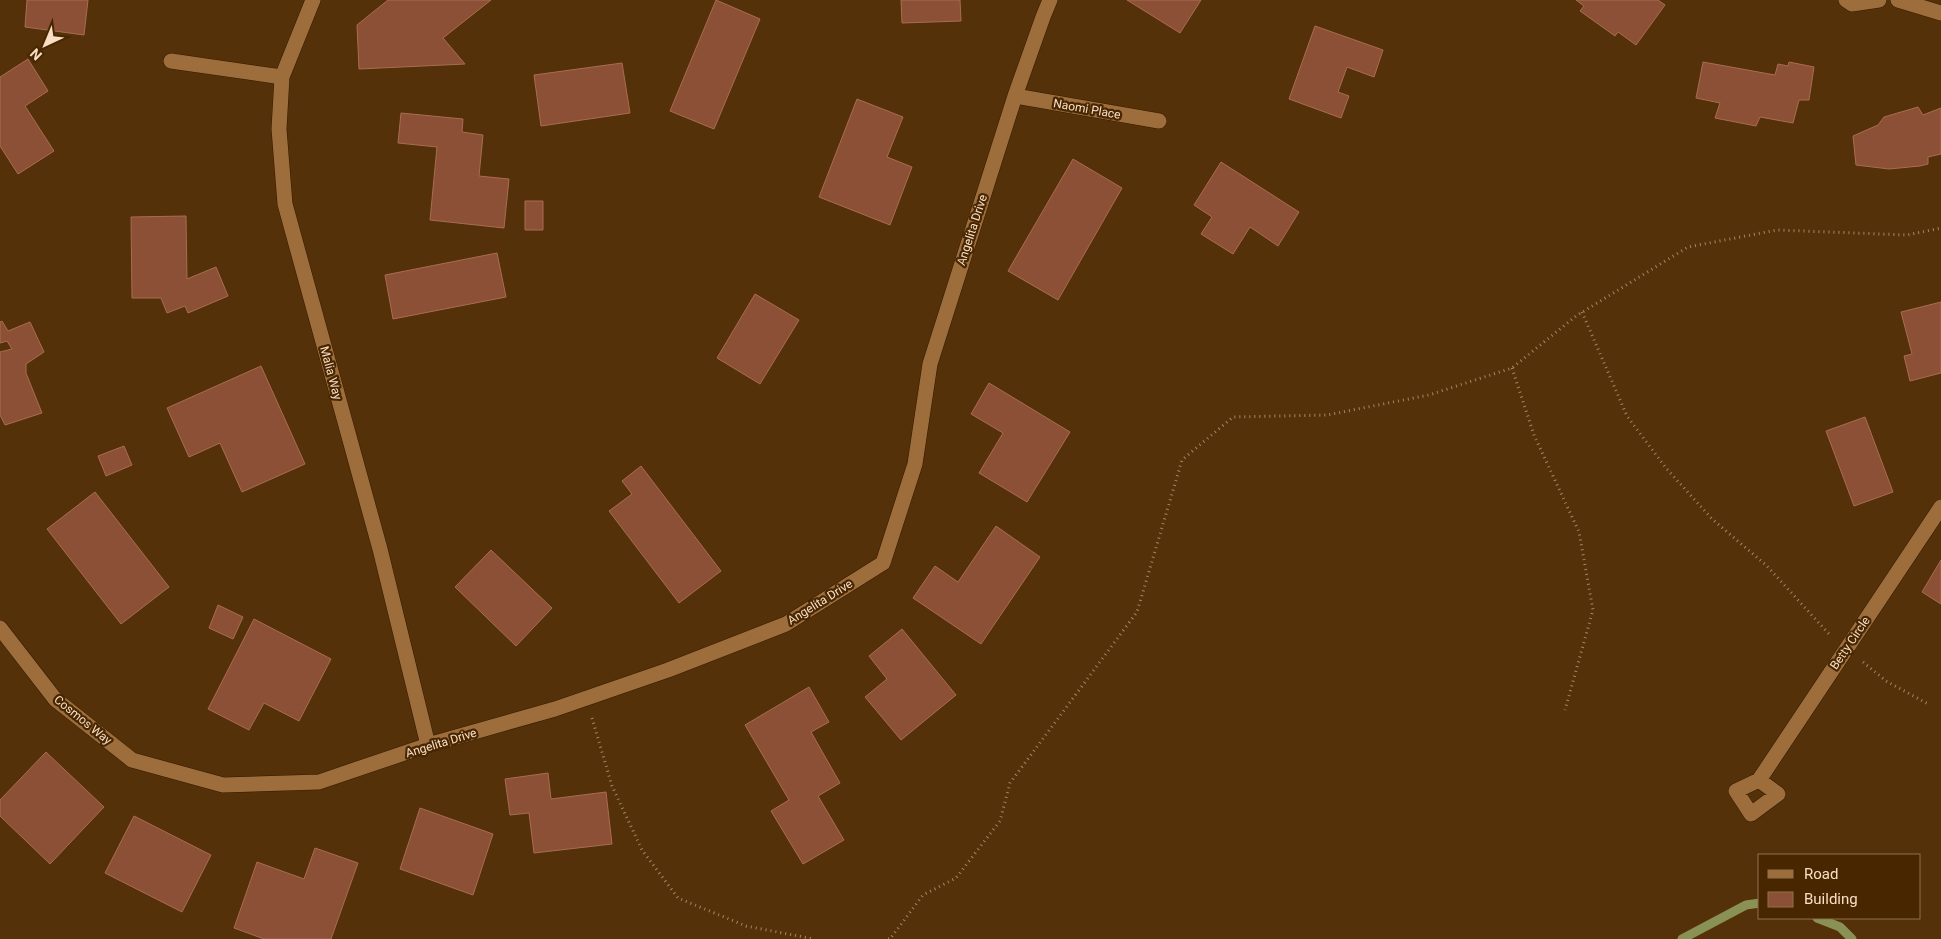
<svg xmlns="http://www.w3.org/2000/svg" width="1941" height="939" font-family="Roboto,sans-serif">
  <rect width="100%" height="100%" fill="#543109"/>
  <g fill="none" stroke-linecap="round" stroke-linejoin="round">
    <path stroke="#8a9155" stroke-width="9" d="M 1817,918 L 1840,927 L 1852,939
      M 1682,939 L 1746,905 L 1760,903"/>
  </g>
  <path fill="#8c5036" stroke="#aa6c51" d="M 27,0 L 88,0 L 84,35 L 25,27 Z
    M 388,0 L 491,0 L 443,38 L 465,64 L 359,69 L 357,25 Z
    M 716,0 L 760,19 L 714,129 L 670,111 Z
    M 901,0 L 960,0 L 961,21 L 902,23 Z
    M 1127,0 L 1201,0 L 1180,33 Z
    M 1576,0 L 1658,0 L 1665,5 L 1636,45 L 1618,32 L 1615,36 L 1580,11 L 1584,6 Z
    M 1315,26 L 1383,50 L 1374,77 L 1347,67 L 1338,92 L 1349,96 L 1341,118 L 1289,99 Z
    M 28,59 L 48,91 L 25,106 L 54,151 L 18,174 L 0,146 L 0,77 Z
    M 1703,62 L 1775,75 L 1778,64 L 1788,66 L 1789,62 L 1814,67 L 1809,100 L 1799,100 L 1793,123 L 1760,117 L 1756,126 L 1715,118 L 1720,103 L 1696,98 Z
    M 622,63 L 630,113 L 541,126 L 534,75 Z
    M 857,99 L 903,117 L 887,157 L 912,167 L 890,225 L 819,197 Z
    M 1918,107 L 1923,115 L 1941,108 L 1941,154 L 1928,157 L 1928,164 L 1920,166 L 1889,169 L 1856,165 L 1853,136 L 1878,125 L 1884,117 Z
    M 401,113 L 463,119 L 462,132 L 483,135 L 479,176 L 509,179 L 504,228 L 430,220 L 437,147 L 398,143 Z
    M 1073,159 L 1122,188 L 1058,300 L 1008,271 Z
    M 1221,162 L 1299,212 L 1278,246 L 1250,227 L 1233,254 L 1201,234 L 1212,217 L 1194,205 Z
    M 525,201 L 543,201 L 543,230 L 525,230 Z
    M 186,216 L 187,279 L 216,267 L 228,296 L 188,313 L 185,306 L 167,313 L 161,298 L 132,298 L 131,217 Z
    M 497,253 L 506,297 L 393,319 L 385,275 Z
    M 755,294 L 799,320 L 760,384 L 717,358 Z
    M 1941,302 L 1941,373 L 1910,381 L 1904,356 L 1912,354 L 1901,312 Z
    M 2,321 L 8,331 L 30,322 L 44,352 L 26,364 L 26,373 L 42,413 L 5,425 L 0,415 L 0,352 L 12,349 L 7,341 L 0,343 L 0,322 Z
    M 261,366 L 305,464 L 242,492 L 220,443 L 189,457 L 167,408 Z
    M 989,383 L 1070,432 L 1027,502 L 979,473 L 1003,433 L 971,414 Z
    M 1865,417 L 1893,492 L 1854,506 L 1826,431 Z
    M 124,446 L 132,465 L 106,476 L 98,456 Z
    M 641,466 L 721,571 L 679,603 L 609,511 L 632,494 L 622,481 Z
    M 95,492 L 169,587 L 121,624 L 47,529 Z
    M 996,526 L 1040,557 L 981,644 L 913,598 L 935,566 L 958,582 Z
    M 491,550 L 552,608 L 516,646 L 455,587 Z
    M 1941,560 L 1941,604 L 1922,592 Z
    M 218,605 L 243,617 L 233,639 L 209,628 Z
    M 254,619 L 331,659 L 299,721 L 264,703 L 249,730 L 208,709 Z
    M 902,629 L 956,695 L 901,740 L 865,697 L 887,679 L 869,656 Z
    M 809,687 L 829,722 L 811,732 L 840,783 L 818,796 L 844,840 L 803,864 L 771,811 L 789,800 L 745,725 Z
    M 46,752 L 104,807 L 50,864 L 0,816 L 0,800 Z
    M 548,773 L 551,799 L 606,792 L 612,844 L 534,853 L 529,813 L 510,815 L 505,779 Z
    M 420,808 L 493,834 L 473,895 L 400,869 Z
    M 134,816 L 211,855 L 182,912 L 105,873 Z
    M 315,848 L 358,863 L 331,939 L 264,939 L 234,928 L 257,862 L 304,879 Z"/>
  <g fill="none" stroke-linecap="round" stroke-linejoin="round">
    <g stroke="#331b02" stroke-width="16">
      <path id="minor" d="M 313,0 L 282,77 L 279,129 L 285,204 L 380,549 L 428,745
        M 1846,0 L 1852,4 L 1879,0
        M 1898,0 L 1941,13
        M 171,61 L 282,77
        M 1015,96 L 1159,121
        M 0,628 L 55,699 L 132,760 L 223,785 L 319,782 L 428,745 L 555,709 L 668,670 L 786,624 L 883,563 L 915,464 L 930,364 L 1015,96 L 1043,17 L 1050,0
        M 1759,780 L 1941,507
        M 1759,780 L 1778,794 L 1751,814 L 1736,791 Z"/>
    </g>
    <path stroke="#a48564" stroke-width="3" stroke-dasharray="1 4" stroke-linecap="butt" d="M 1582,312 L 1627,416 L 1666,468 L 1712,519 L 1766,565 L 1829,634
      M 1512,368 L 1534,435 L 1579,532 L 1593,610 L 1565,710
      M 1863,662 L 1886,681 L 1930,705
      M 592,718 L 612,786 L 642,850 L 678,898 L 746,926 L 814,939
      M 888,939 L 890,939 L 923,895 L 956,878 L 1000,821 L 1010,783 L 1137,612 L 1182,460 L 1233,417 L 1327,415 L 1429,395 L 1512,368 L 1576,316 L 1688,247 L 1777,230 L 1907,235 L 1941,228"/>
    <use href="#minor" stroke="#9d6d3c" stroke-width="15"/>
  </g>
  <g text-anchor="middle" stroke-width="4.5" stroke-linejoin="round" paint-order="stroke">
    <g font-size="12" fill="#f9dec5" stroke="#482700">
      <text transform="translate(1087 109) rotate(10)" y="4">Naomi Place</text>
      <text transform="translate(972 230) rotate(-72)" y="4">Angelita Drive</text>
      <text transform="translate(331 373) rotate(75)" y="4">Malia Way</text>
      <text transform="translate(820 602) rotate(-32)" y="4">Angelita Drive</text>
      <text transform="translate(1850 643) rotate(-56)" y="4">Betty Circle</text>
      <text transform="translate(83 720) rotate(39)" y="4">Cosmos Way</text>
      <text transform="translate(441 743) rotate(-17)" y="4">Angelita Drive</text>
    </g>
  </g>
  <rect x="1758" y="854" width="162" height="65" fill="#482700" stroke="#8f704f"/>
  <rect x="1768" y="870" width="25" height="8" fill="#9d6d3c" stroke="#8f704f"/>
  <text x="1804" y="879" font-size="15" fill="#f9dec5">Road</text>
  <rect x="1768" y="892" width="25" height="15" fill="#8c5036" stroke="#8f704f"/>
  <text x="1804" y="904" font-size="15" fill="#f9dec5">Building</text>
  <g transform="translate(45 45) rotate(224)" stroke="#482700" stroke-width="4" paint-order="stroke">
  <path d="M0-4L9 19L0 12L-9 19Z" fill="#f9dec5"/>
  <text y="-8" font-size="14" font-weight="bold" text-anchor="middle" fill="#f9dec5">N</text>
  </g>
</svg>
